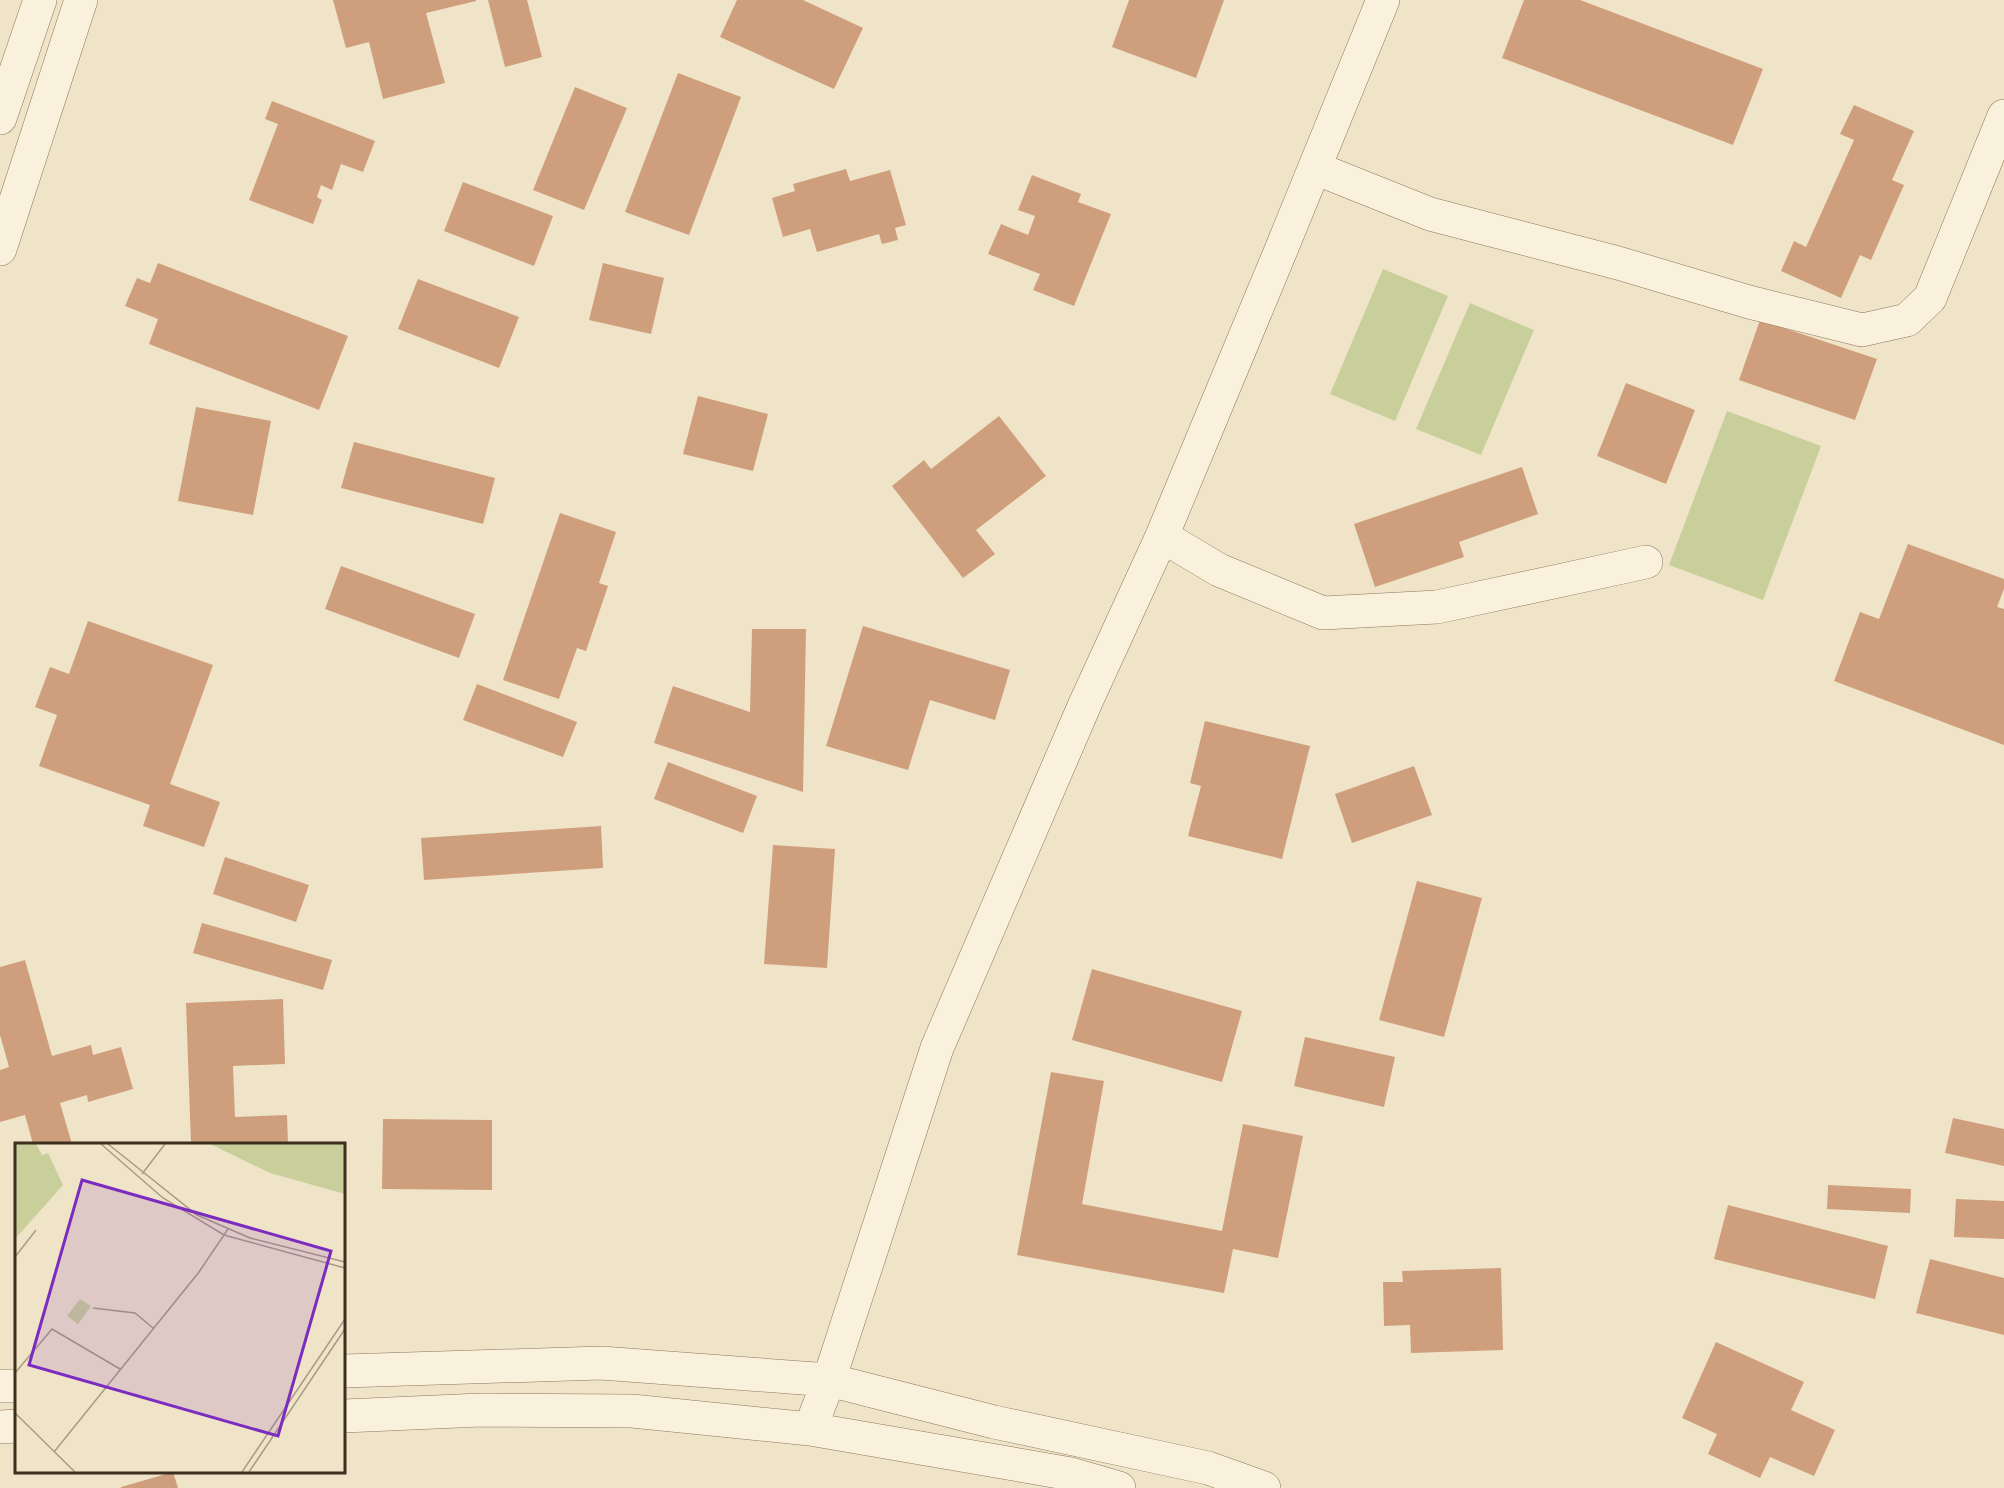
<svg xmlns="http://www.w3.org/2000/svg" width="2004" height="1488" font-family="'Times New Roman',serif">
  <rect width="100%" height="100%" fill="#f0e4c8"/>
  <path fill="#c9cf9b" d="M 1383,269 L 1448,296 L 1395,421 L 1330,394 Z
    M 1470,303 L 1534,330 L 1481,455 L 1416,429 Z
    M 1727,411 L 1821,446 L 1763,600 L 1669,565 Z"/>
  <path fill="#cf9f7d" d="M 333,0 L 476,0 L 476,1 L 426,13 L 445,83 L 383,99 L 369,42 L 346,48 Z
    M 488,0 L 527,0 L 542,57 L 505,67 Z
    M 737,0 L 803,0 L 863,28 L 834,89 L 720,37 Z
    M 1129,0 L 1224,0 L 1196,78 L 1112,47 Z
    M 1524,0 L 1580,0 L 1763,69 L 1733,145 L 1502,58 Z
    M 678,73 L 741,97 L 689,235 L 625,212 Z
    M 575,87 L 627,108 L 584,210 L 533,190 Z
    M 272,101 L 375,141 L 363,172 L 341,164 L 332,190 L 321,185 L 317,197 L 322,200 L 313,224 L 249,200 L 278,124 L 265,119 Z
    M 1854,105 L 1914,131 L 1892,180 L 1904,185 L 1871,260 L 1860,255 L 1841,298 L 1781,271 L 1794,241 L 1806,247 L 1854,140 L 1840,134 Z
    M 846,169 L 850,181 L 890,170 L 906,225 L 895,228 L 898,240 L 882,244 L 879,234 L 817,252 L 810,229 L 783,237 L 772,198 L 795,191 L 793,184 Z
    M 1032,175 L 1081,194 L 1078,202 L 1111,214 L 1074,306 L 1033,290 L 1040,274 L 988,254 L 1001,224 L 1028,235 L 1035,216 L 1018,210 Z
    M 463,182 L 553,216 L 534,266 L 444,231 Z
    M 158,263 L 348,336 L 319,410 L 149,344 L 158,319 L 125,306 L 137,278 L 150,283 Z
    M 603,263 L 664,278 L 651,334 L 589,320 Z
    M 418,279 L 519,317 L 499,368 L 398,329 Z
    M 1760,320 L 1877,359 L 1855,420 L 1739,380 Z
    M 1626,383 L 1695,410 L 1666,484 L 1597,456 Z
    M 698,396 L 768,414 L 753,471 L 683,454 Z
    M 196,407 L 271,421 L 253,515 L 178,501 Z
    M 999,416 L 1046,476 L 976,530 L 995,554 L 963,578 L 892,486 L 924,460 L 931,469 Z
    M 354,442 L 495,478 L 483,524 L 341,488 Z
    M 1522,467 L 1538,514 L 1459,542 L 1464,557 L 1375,587 L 1354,524 Z
    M 560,513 L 616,532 L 599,583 L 608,586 L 586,651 L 577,648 L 559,699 L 503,680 Z
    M 1908,544 L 2004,579 L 2004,589 L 1997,607 L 2004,609 L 2004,745 L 1834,681 L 1860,612 L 1879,619 Z
    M 341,566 L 475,614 L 459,658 L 325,609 Z
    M 88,621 L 213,665 L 170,784 L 220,802 L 204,847 L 143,826 L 150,805 L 39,766 L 57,715 L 35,707 L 50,667 L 69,674 Z
    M 863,626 L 1010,670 L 995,720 L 930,700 L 908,770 L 826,746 Z
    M 752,629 L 806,629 L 803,792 L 654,743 L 673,686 L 750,712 Z
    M 477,684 L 577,722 L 563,757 L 463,720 Z
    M 1205,721 L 1310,746 L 1282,859 L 1188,836 L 1201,786 L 1190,783 Z
    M 668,762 L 757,796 L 743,833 L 654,799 Z
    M 1414,766 L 1432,815 L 1352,843 L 1335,794 Z
    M 601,826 L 603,868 L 424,880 L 421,838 Z
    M 773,845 L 835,849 L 827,968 L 764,964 Z
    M 225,857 L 309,885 L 296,922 L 213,894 Z
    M 1417,881 L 1482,898 L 1444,1037 L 1379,1020 Z
    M 202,923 L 332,960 L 323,990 L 193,953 Z
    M 25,960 L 52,1056 L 91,1045 L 93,1055 L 121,1047 L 133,1089 L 88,1102 L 87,1095 L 60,1103 L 72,1144 L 33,1144 L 25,1115 L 0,1122 L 0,1070 L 9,1067 L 0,1035 L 0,967 Z
    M 1092,969 L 1242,1011 L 1222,1082 L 1072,1040 Z
    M 283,999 L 285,1064 L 233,1066 L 235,1117 L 287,1115 L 288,1144 L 191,1144 L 186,1003 Z
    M 1305,1037 L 1395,1057 L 1384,1107 L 1294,1086 Z
    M 1051,1072 L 1104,1081 L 1082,1204 L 1222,1231 L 1243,1124 L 1303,1136 L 1278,1258 L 1233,1249 L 1224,1293 L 1017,1255 Z
    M 1953,1118 L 2004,1129 L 2004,1166 L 1945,1153 Z
    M 383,1119 L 492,1120 L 492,1190 L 382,1189 Z
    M 1828,1185 L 1911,1189 L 1910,1213 L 1827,1209 Z
    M 1956,1199 L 2004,1201 L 2004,1239 L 1954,1237 Z
    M 1728,1205 L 1888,1246 L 1875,1299 L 1714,1259 Z
    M 1930,1259 L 2004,1278 L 2004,1335 L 1916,1313 Z
    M 1501,1268 L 1503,1350 L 1411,1353 L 1410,1325 L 1384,1326 L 1383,1282 L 1403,1282 L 1402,1271 Z
    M 1716,1342 L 1804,1382 L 1791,1410 L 1835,1430 L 1814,1476 L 1770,1457 L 1760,1478 L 1708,1454 L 1717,1434 L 1682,1418 Z
    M 173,1472 L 178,1488 L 121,1488 L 121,1487 Z"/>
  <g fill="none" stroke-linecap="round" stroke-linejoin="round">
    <g stroke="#8d765c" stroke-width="34">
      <path id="minor" d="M 0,118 L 40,0
        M 1315,168 L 1430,214 L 1618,263 L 1749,302 L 1862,330 L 1907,320 L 1930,298 L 2004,116
        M 0,249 L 81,0
        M 1162,536 L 1219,570 L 1323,613 L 1437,607 L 1646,562
        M 344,1371 L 601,1363 L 829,1380 L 994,1422 L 1208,1468 L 1264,1488
        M 0,1386 L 16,1386
        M 344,1416 L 481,1410 L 632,1411 L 810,1429 L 1071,1474 L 1119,1488
        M 0,1427 L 16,1426
        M 810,1429 L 829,1380 L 937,1048 L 1085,704 L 1162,536 L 1281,250 L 1383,0"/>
    </g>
    <use href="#minor" stroke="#faf1dc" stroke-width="33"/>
  </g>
  <g transform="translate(15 1143)">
    <rect width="330" height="330" fill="#f0e4c8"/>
    <path d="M 0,1 L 21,1 L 27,12 L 33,10 L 48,42 L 0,96 ZM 195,1 L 330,1 L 330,51 L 255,30 Z" fill="#c9cf9b"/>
    <path d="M 0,1 L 8,1 L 24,32 L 0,44 ZM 65,156 L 76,163 L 63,181 L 52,173 Z" fill="#c9cf9b"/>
    <path fill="none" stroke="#a89b85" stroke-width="1.5" d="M 86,1 L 148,55 L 209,92 L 330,125M 93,1 L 182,72 L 235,95 L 330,119M 127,31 L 150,1M 0,114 L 21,87M 78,165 L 120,170 L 138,185M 0,230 L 37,186 L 105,226M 0,270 L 60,329M 39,309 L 184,129 L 213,86M 227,329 L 330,176M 234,329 L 330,186"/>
    <path fill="#7b2cbf" fill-opacity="0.15" stroke="#7b2cbf" stroke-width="3" d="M 67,37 L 316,108 L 263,293 L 14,222 Z"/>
    <rect width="330" height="330" fill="none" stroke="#3d2e20" stroke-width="3"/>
  </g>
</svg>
